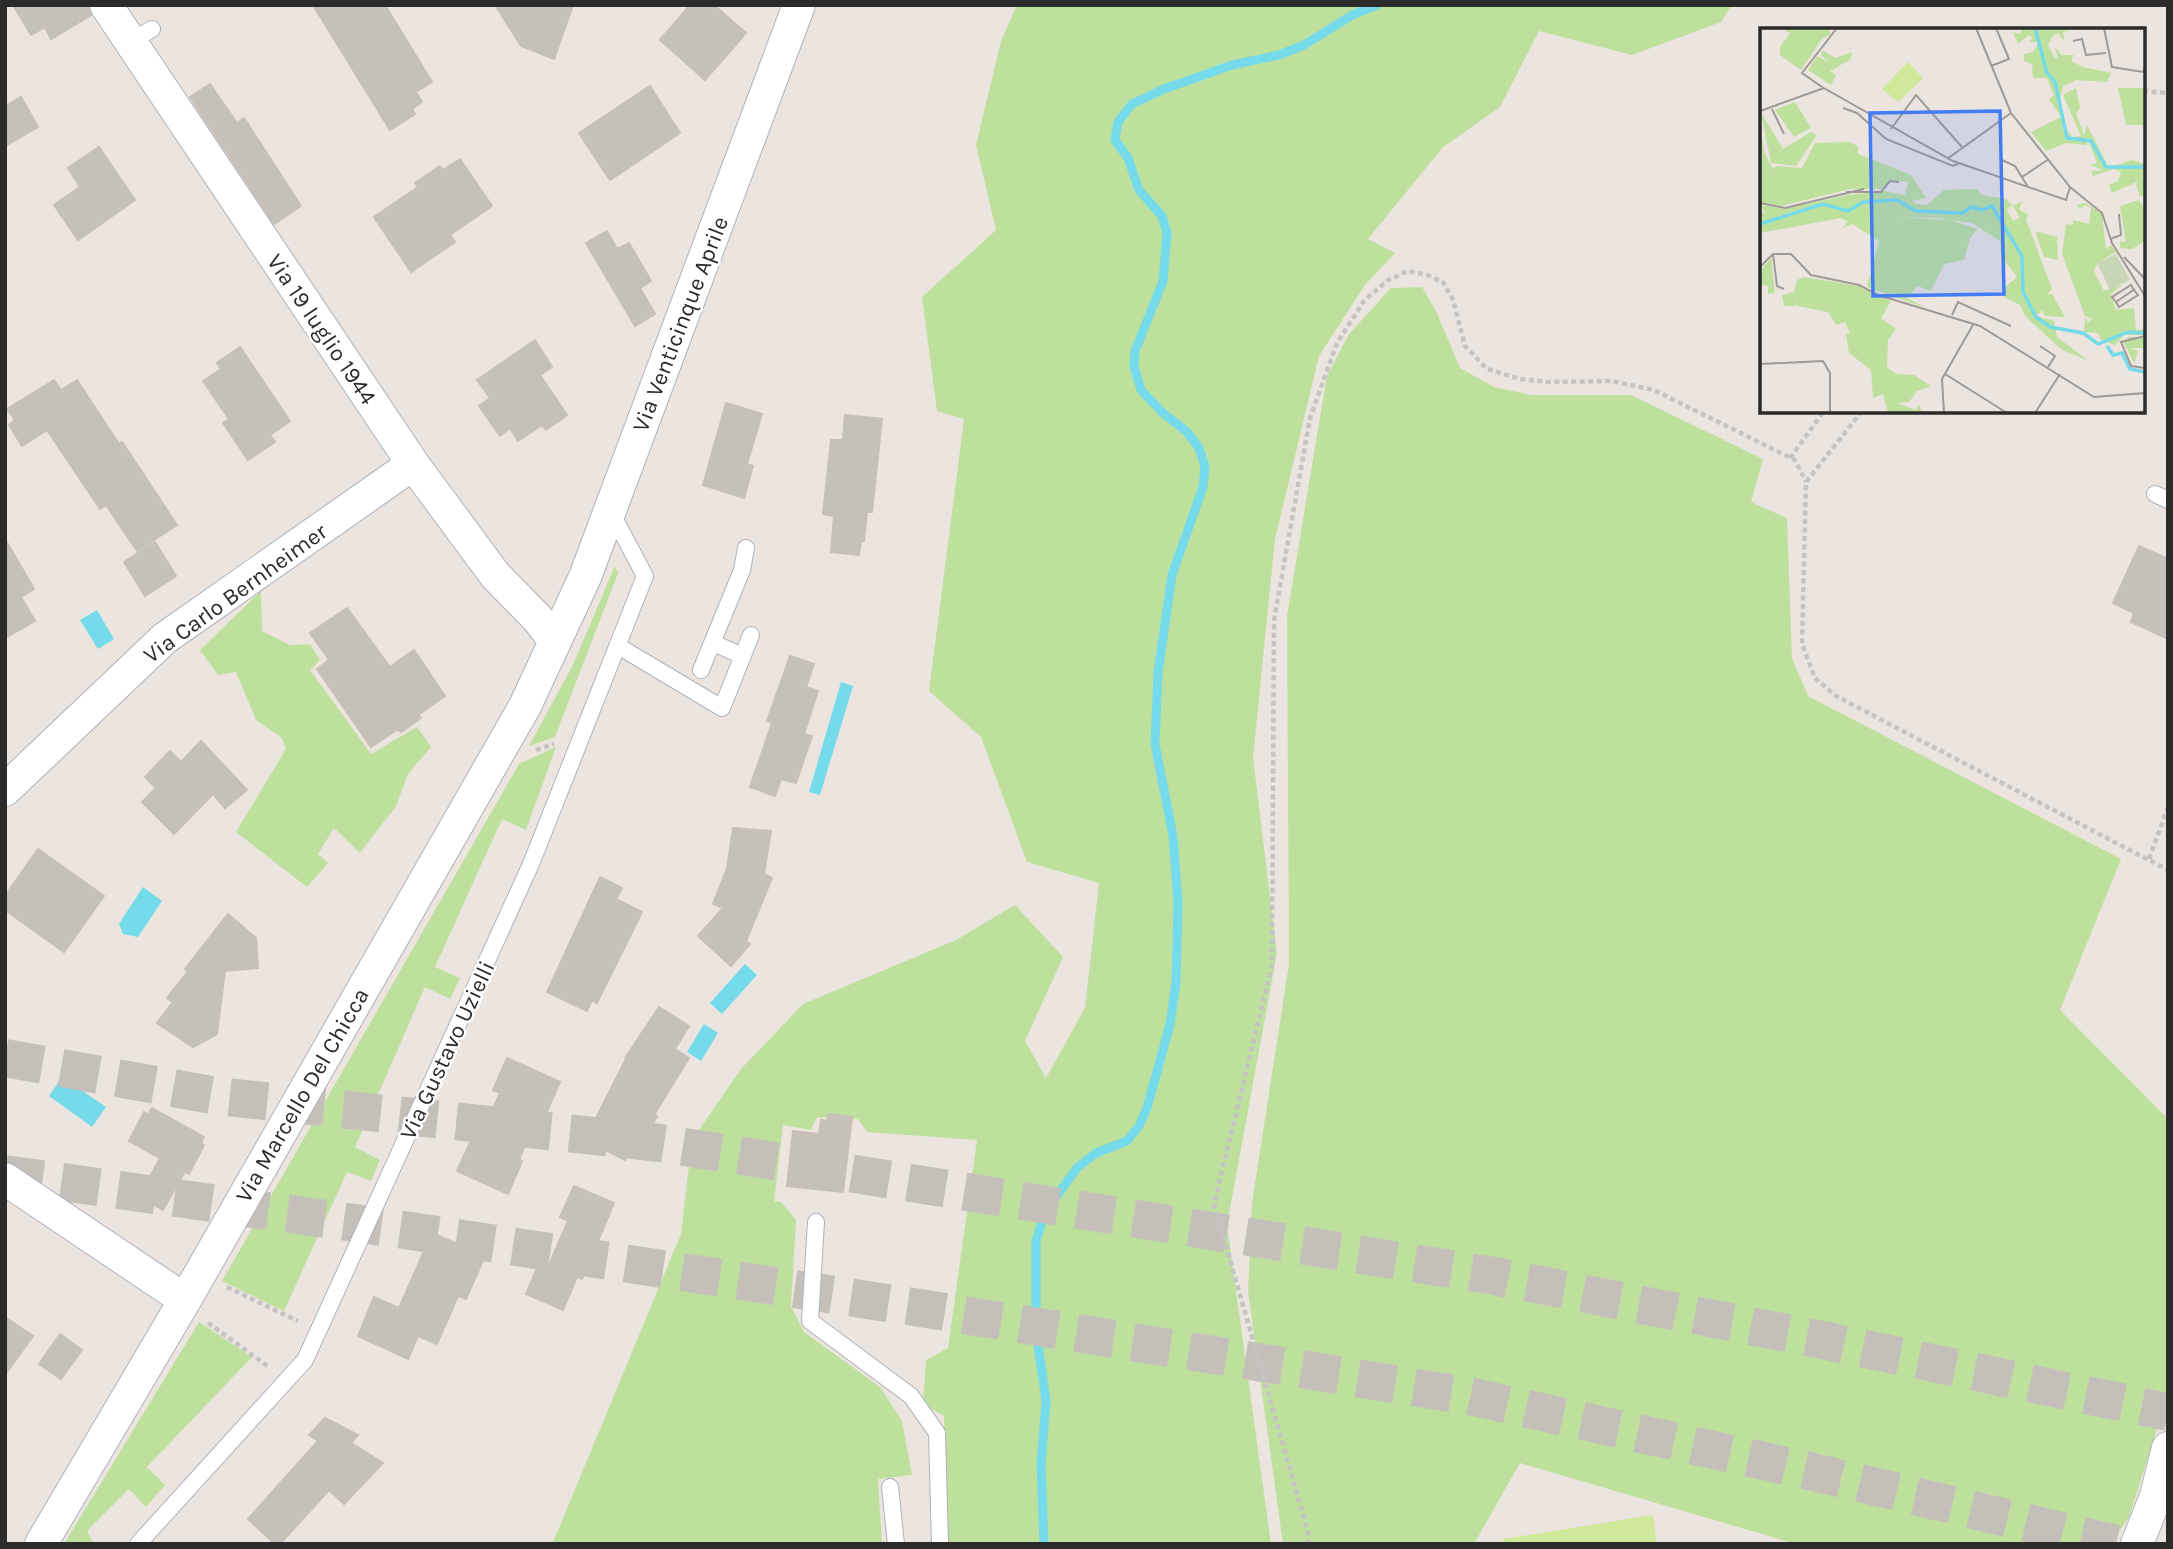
<svg xmlns="http://www.w3.org/2000/svg" width="2173" height="1549" font-family="Karla,sans-serif">
  <rect width="100%" height="100%" fill="#ece4de"/>
  <path fill="#bde19d" d="M 1017,5 L 1732,5 L 1721,22 L 1632,55 L 1539,31 L 1500,107 L 1443,147 L 1368,239 L 1395,253 L 1365,285 L 1319,356 L 1275,539 L 1253,758 L 1277,953 L 1227,1225 L 1271,1544 L 945,1544 L 944,1416 L 923,1404 L 926,1360 L 948,1348 L 977,1140 L 867,1132 L 858,1119 L 817,1117 L 811,1130 L 783,1125 L 774,1201 L 781,1202 L 796,1220 L 791,1306 L 804,1332 L 880,1387 L 902,1421 L 912,1475 L 878,1479 L 882,1544 L 550,1544 L 554,1540 L 681,1234 L 692,1140 L 741,1069 L 803,1004 L 956,940 L 1015,905 L 1063,957 L 1025,1041 L 1046,1078 L 1085,1008 L 1099,883 L 1027,862 L 981,737 L 929,691 L 964,419 L 937,411 L 922,297 L 996,230 L 976,145 L 1001,41 Z
    M 1422,287 L 1436,311 L 1460,368 L 1494,387 L 1531,395 L 1631,395 L 1763,459 L 1751,502 L 1787,518 L 1792,658 L 1808,696 L 2121,859 L 2060,1010 L 2168,1119 L 2168,1395 L 2129,1517 L 2110,1544 L 1796,1544 L 1520,1463 L 1474,1544 L 1283,1544 L 1248,1291 L 1252,1203 L 1289,964 L 1287,616 L 1327,376 L 1349,334 L 1391,288 Z
    M 615,566 L 618,573 L 555,737 L 529,746 L 572,667 Z
    M 261,591 L 262,631 L 290,645 L 310,644 L 320,660 L 310,670 L 371,754 L 417,727 L 431,747 L 408,774 L 396,806 L 360,853 L 334,828 L 318,854 L 328,863 L 307,887 L 236,832 L 286,749 L 282,738 L 256,720 L 236,672 L 218,675 L 200,650 Z
    M 556,747 L 526,830 L 502,819 L 435,967 L 460,978 L 450,999 L 425,987 L 355,1147 L 380,1160 L 371,1181 L 347,1172 L 284,1311 L 222,1281 L 519,764 Z
    M 199,1322 L 252,1357 L 147,1467 L 165,1485 L 146,1507 L 129,1489 L 87,1531 L 94,1544 L 64,1544 Z"/>
  <path fill="#d0e899" d="M 1653,1515 L 1657,1544 L 1504,1544 L 1503,1539 Z"/>
  <path fill="#75daea" d="M 97,610 L 114,639 L 98,649 L 80,620 Z
    M 841,682 L 853,686 L 820,795 L 809,792 Z
    M 143,887 L 162,901 L 138,937 L 123,934 L 119,924 Z
    M 745,964 L 757,975 L 722,1014 L 710,1003 Z
    M 704,1024 L 718,1033 L 701,1061 L 687,1052 Z
    M 62,1077 L 106,1107 L 92,1127 L 49,1096 Z"/>
  <g fill="none" stroke-linecap="round" stroke-linejoin="round">
    <path stroke="#75daea" stroke-width="9" d="M 1044,1544 L 1041,1464 L 1046,1401 L 1036,1330 L 1036,1242 L 1042,1221 L 1053,1201 L 1077,1168 L 1096,1153 L 1127,1141 L 1139,1126 L 1147,1108 L 1170,1024 L 1176,983 L 1178,902 L 1173,836 L 1155,744 L 1158,672 L 1172,575 L 1203,487 L 1205,466 L 1199,448 L 1187,432 L 1163,413 L 1141,390 L 1134,366 L 1135,351 L 1163,281 L 1167,233 L 1162,216 L 1139,190 L 1128,158 L 1115,140 L 1118,122 L 1132,104 L 1164,89 L 1232,65 L 1279,55 L 1304,45 L 1354,14 L 1377,5"/>
  </g>
  <path fill="#c5c0b9" stroke="#c8c0b8" stroke-width="2" d="M 13,5 L 88,5 L 91,15 L 51,39 L 45,27 L 31,35 Z
    M 313,5 L 385,5 L 432,82 L 416,92 L 422,102 L 412,109 L 415,114 L 390,130 Z
    M 495,5 L 573,5 L 554,59 L 521,46 Z
    M 690,5 L 714,5 L 746,33 L 705,80 L 660,40 Z
    M 210,84 L 237,123 L 244,118 L 301,206 L 274,224 L 190,97 Z
    M 650,86 L 680,133 L 610,180 L 579,133 Z
    M 21,97 L 38,127 L 5,146 L 5,106 Z
    M 99,147 L 135,200 L 78,240 L 54,205 L 80,187 L 68,168 Z
    M 460,159 L 492,206 L 450,235 L 455,242 L 411,272 L 374,217 L 418,187 L 415,183 L 440,166 L 443,170 Z
    M 607,231 L 617,249 L 629,243 L 651,281 L 640,288 L 655,314 L 635,326 L 586,243 Z
    M 535,340 L 552,367 L 540,375 L 567,415 L 546,430 L 542,425 L 518,441 L 510,428 L 500,436 L 479,406 L 490,398 L 477,380 Z
    M 240,347 L 290,421 L 270,435 L 275,442 L 248,460 L 223,423 L 229,419 L 203,381 L 221,369 L 217,363 Z
    M 54,380 L 61,390 L 77,380 L 119,444 L 122,442 L 177,525 L 137,551 L 106,505 L 100,509 L 47,430 L 22,446 L 9,425 L 15,420 L 7,409 Z
    M 726,403 L 762,414 L 747,464 L 753,466 L 744,498 L 703,485 Z
    M 845,415 L 882,419 L 872,512 L 867,512 L 864,541 L 861,541 L 859,555 L 831,552 L 834,516 L 823,514 L 831,440 L 843,440 Z
    M 5,539 L 34,589 L 21,597 L 35,621 L 5,638 Z
    M 155,542 L 176,576 L 145,596 L 124,562 Z
    M 2139,546 L 2168,559 L 2168,639 L 2131,622 L 2134,613 L 2113,603 Z
    M 347,608 L 390,667 L 414,650 L 445,696 L 418,715 L 421,718 L 401,732 L 398,729 L 371,747 L 317,669 L 329,660 L 310,633 Z
    M 790,656 L 814,664 L 806,687 L 818,691 L 804,734 L 812,736 L 796,783 L 781,779 L 775,796 L 750,787 L 772,723 L 767,721 Z
    M 201,741 L 247,790 L 225,808 L 213,794 L 174,834 L 142,802 L 156,788 L 145,777 L 170,751 L 181,762 Z
    M 733,828 L 771,831 L 764,874 L 772,878 L 746,941 L 750,944 L 731,966 L 698,936 L 723,908 L 713,904 L 727,868 Z
    M 38,849 L 104,896 L 64,952 L 5,910 L 5,896 Z
    M 600,877 L 622,888 L 616,899 L 642,912 L 597,1003 L 592,1000 L 587,1011 L 547,992 Z
    M 228,914 L 256,938 L 258,968 L 225,971 L 217,1034 L 193,1047 L 157,1023 L 173,1002 L 167,998 L 188,971 L 185,969 Z
    M 659,1007 L 689,1026 L 675,1049 L 689,1058 L 654,1115 L 657,1116 L 643,1144 L 635,1140 L 625,1160 L 596,1145 L 605,1125 L 595,1120 L 626,1059 L 625,1058 Z
    M 507,1058 L 560,1082 L 546,1114 L 540,1111 L 519,1159 L 522,1161 L 508,1194 L 457,1171 L 472,1138 L 478,1141 L 500,1093 L 493,1090 Z
    M 152,1108 L 204,1137 L 201,1143 L 204,1145 L 189,1174 L 185,1171 L 163,1210 L 139,1197 L 160,1158 L 129,1141 L 144,1112 L 148,1115 Z
    M 828,1114 L 852,1117 L 843,1192 L 787,1186 L 793,1131 L 819,1134 L 821,1120 L 827,1121 Z
    M 574,1186 L 614,1203 L 582,1279 L 577,1277 L 563,1310 L 526,1294 L 540,1261 L 549,1265 L 568,1221 L 560,1217 Z
    M 432,1233 L 485,1256 L 466,1299 L 458,1296 L 437,1344 L 418,1336 L 408,1359 L 358,1336 L 374,1297 L 399,1308 Z
    M 5,1317 L 33,1336 L 5,1375 Z
    M 60,1334 L 82,1350 L 61,1379 L 39,1364 Z
    M 325,1418 L 358,1435 L 351,1443 L 383,1463 L 344,1504 L 329,1490 L 280,1544 L 275,1544 L 248,1519 L 318,1441 L 309,1435 Z"/>
  <g fill="none" stroke-linecap="round" stroke-linejoin="round">
    <path stroke="#c5bfba" stroke-width="38" stroke-dasharray="38 19" stroke-linecap="butt" d="M 5,1058 L 217,1096 L 660,1143 L 1494,1276 L 1827,1341 L 2168,1412
      M 5,1174 L 404,1230 L 914,1307 L 1469,1396 L 1809,1471 L 2116,1544"/>
    <g stroke="#aeb2bb" stroke-width="18">
      <path id="service" d="M 130,42 L 152,29
        M 2155,494 L 2168,500
        M 713,643 L 743,656
        M 618,646 L 722,708 L 751,635
        M 701,670 L 742,570 L 746,548
        M 816,1222 L 810,1321 L 911,1396 L 937,1433 L 940,1544
        M 890,1487 L 896,1544
        M 138,1544 L 305,1360 L 531,864 L 645,576 L 610,510"/>
    </g>
    <g stroke="#aeb2bb" stroke-width="34">
      <path id="minor" d="M 106,5 L 413,464 L 495,575 L 538,619 L 555,641
        M 5,790 L 165,638 L 413,464
        M 5,1179 L 185,1300
        M 41,1544 L 185,1300 L 525,706 L 585,577 L 799,5
        M 2137,1544 L 2156,1496 L 2168,1448"/>
    </g>
    <path stroke="#c4c4c4" stroke-width="4.5" stroke-dasharray="5 3.5" stroke-linecap="butt" d="M 2143,91 L 2168,93
      M 1862,411 L 1806,482 L 1802,644 L 1815,678 L 1836,696 L 2168,870
      M 1790,458 L 1824,411
      M 536,750 L 554,744
      M 2149,859 L 2168,807
      M 227,1287 L 298,1321
      M 208,1323 L 269,1367
      M 1308,1544 L 1308,1532 L 1214,1204 L 1272,965 L 1274,620 L 1310,418 L 1337,343 L 1364,301 L 1388,280 L 1408,271 L 1427,275 L 1443,282 L 1453,300 L 1465,346 L 1487,369 L 1520,379 L 1549,382 L 1612,381 L 1654,390 L 1795,460 L 1806,482"/>
    <use href="#service" stroke="#fff" stroke-width="16"/>
    <use href="#minor" stroke="#fff" stroke-width="32"/>
  </g>
  <g text-anchor="middle" stroke-width="5" stroke-linejoin="round" paint-order="stroke">
    <g font-size="23" fill="#2b2b2b" stroke="#fff">
      <text transform="translate(680 324) rotate(-69)" y="8">Via Venticinque Aprile</text>
      <text transform="translate(322 329) rotate(56)" y="8">Via 19 luglio 1944</text>
      <text transform="translate(235 593) rotate(-36)" y="8">Via Carlo Bernheimer</text>
      <text transform="translate(447 1050) rotate(-65)" y="8">Via Gustavo Uzielli</text>
      <text transform="translate(302 1095) rotate(-60)" y="8">Via Marcello Del Chicca</text>
    </g>
  </g>
  <g transform="translate(1760 28)">
    <rect width="385" height="385" fill="#ece4de"/>
    <path d="M 21,0 L 68,1 L 71,6 L 62,11 L 41,42 L 20,27 L 20,19 L 30,5 ZM 255,0 L 314,0 L 303,4 L 305,14 L 298,5 L 293,8 L 288,17 L 294,29 L 298,30 L 295,20 L 302,27 L 314,27 L 311,33 L 323,39 L 351,45 L 347,54 L 316,52 L 303,58 L 300,71 L 307,102 L 312,109 L 321,108 L 303,67 L 316,60 L 320,80 L 316,85 L 324,107 L 327,97 L 349,140 L 371,132 L 385,136 L 385,167 L 380,169 L 376,155 L 383,151 L 352,165 L 349,157 L 358,153 L 361,144 L 354,141 L 333,148 L 331,143 L 343,142 L 330,137 L 337,135 L 328,112 L 326,117 L 306,115 L 286,123 L 271,104 L 301,89 L 289,71 L 294,67 L 287,50 L 273,50 L 272,36 L 264,33 L 264,26 L 273,24 L 279,14 L 269,14 L 273,10 L 269,7 L 258,16 L 253,4 L 260,6 L 262,2 ZM 62,22 L 75,30 L 92,24 L 91,31 L 70,43 L 76,47 L 71,57 L 48,42 L 57,28 L 69,34 L 61,27 ZM 358,60 L 385,60 L 385,97 L 366,97 ZM 35,74 L 51,100 L 34,109 L 15,82 ZM 1,85 L 23,121 L 51,104 L 57,107 L 36,138 L 11,135 ZM 0,94 L 4,124 L 14,142 L 15,138 L 42,140 L 55,115 L 89,114 L 98,118 L 98,126 L 151,147 L 166,170 L 152,173 L 157,176 L 167,177 L 184,162 L 217,161 L 222,167 L 246,171 L 252,177 L 247,182 L 253,193 L 260,190 L 253,178 L 262,173 L 259,182 L 268,186 L 266,191 L 292,261 L 287,266 L 292,266 L 305,289 L 285,288 L 282,282 L 277,288 L 294,293 L 297,309 L 329,333 L 301,321 L 266,289 L 260,277 L 244,269 L 246,258 L 257,249 L 241,228 L 240,213 L 212,195 L 178,190 L 134,189 L 190,192 L 218,201 L 210,210 L 204,232 L 184,236 L 171,263 L 158,258 L 147,270 L 166,280 L 107,259 L 119,213 L 92,196 L 82,200 L 88,194 L 81,190 L 0,205 L 0,183 L 6,186 L 0,177 L 24,181 L 88,167 L 124,163 L 145,167 L 148,154 L 132,152 L 122,161 L 90,161 L 21,178 L 0,174 ZM 379,172 L 385,181 L 385,213 L 372,221 L 360,220 L 360,213 L 366,214 L 360,178 ZM 325,175 L 342,186 L 346,221 L 351,217 L 356,224 L 337,235 L 339,231 L 334,243 L 344,263 L 362,257 L 351,266 L 356,282 L 374,280 L 376,302 L 385,301 L 385,307 L 364,307 L 355,317 L 341,312 L 338,305 L 324,304 L 325,290 L 328,294 L 333,291 L 325,288 L 302,226 L 306,196 L 313,197 L 313,192 L 329,196 L 331,180 L 325,177 L 320,181 L 317,177 ZM 275,203 L 297,209 L 298,232 L 284,229 ZM 11,230 L 15,265 L 8,266 L 8,258 L 2,257 L 0,268 L 0,243 ZM 44,249 L 98,258 L 131,273 L 121,290 L 136,301 L 128,312 L 127,339 L 136,346 L 154,347 L 171,358 L 157,363 L 149,374 L 137,375 L 156,382 L 159,376 L 162,385 L 128,385 L 123,366 L 113,370 L 111,342 L 89,325 L 86,306 L 90,305 L 85,294 L 76,297 L 68,284 L 37,278 L 35,270 L 36,278 L 24,278 L 22,267 L 34,264 L 37,252 ZM 369,309 L 385,309 L 385,320 L 370,320 L 378,323 L 374,335 L 363,313 Z" fill="#bde19d"/>
    <path d="M 356,226 L 370,252 L 350,262 L 337,235 Z" fill="#c9d6b6"/>
    <path d="M 148,34 L 163,50 L 138,74 L 122,61 Z" fill="#d0e899"/>
    <path fill="none" stroke="#75daea" stroke-width="3.5" d="M 275,0 L 287,45 L 295,54 L 307,110 L 331,113 L 346,139 L 385,139M 0,196 L 63,176 L 88,183 L 103,174 L 137,172 L 156,183 L 203,185 L 211,179 L 222,182 L 232,178 L 262,228 L 263,264 L 276,289 L 290,299 L 323,305 L 338,316 L 368,304 L 385,305M 347,318 L 353,327 L 362,325 L 370,341 L 385,344"/>
    <path fill="none" stroke="#9f9a96" stroke-width="2" d="M 77,0 L 42,45 L 62,59 L 193,133 L 306,172 L 310,159M 216,0 L 251,85 L 310,159 L 342,185 L 352,215 L 385,268M 344,0 L 352,39 L 383,44 L 385,39M 313,13 L 322,11 L 326,27 L 346,25M 231,38 L 249,31 L 236,0M 83,80 L 97,85 L 126,111 L 193,138 L 198,136M 12,81 L 24,106M 0,83 L 64,60M 131,101 L 156,67 L 202,119M 187,131 L 251,85M 242,132 L 255,138 L 268,159M 262,149 L 289,131M 86,164 L 121,164 L 130,153 L 139,154M 0,175 L 25,180 L 104,161M 350,211 L 361,207 L 359,186M 13,226 L 17,258 L 24,261M 364,229 L 385,251M 0,239 L 13,226 L 31,226 L 51,247 L 99,257 L 118,267 L 220,298 L 334,369 L 385,365M 356,274 L 352,269 L 371,257 L 374,262M 356,274 L 359,279 L 378,267 L 374,262M 356,274 L 375,261M 192,287 L 198,274 L 251,298M 385,308 L 361,314 L 371,338 L 385,340M 280,318 L 295,328 L 288,339M 0,336 L 63,333 L 70,345 L 70,385M 185,346 L 247,385M 184,385 L 182,351 L 214,295M 275,385 L 300,346"/>
    <path fill="#447cf3" fill-opacity="0.15" stroke="#447cf3" stroke-width="3.5" d="M 240,83 L 244,266 L 113,268 L 110,85 Z"/>
    <rect width="385" height="385" fill="none" stroke="#2b2b2b" stroke-width="3.5"/>
  </g>
  <rect width="2173" height="1549" fill="none" stroke="#2b2b2b" stroke-width="14"/>
</svg>
